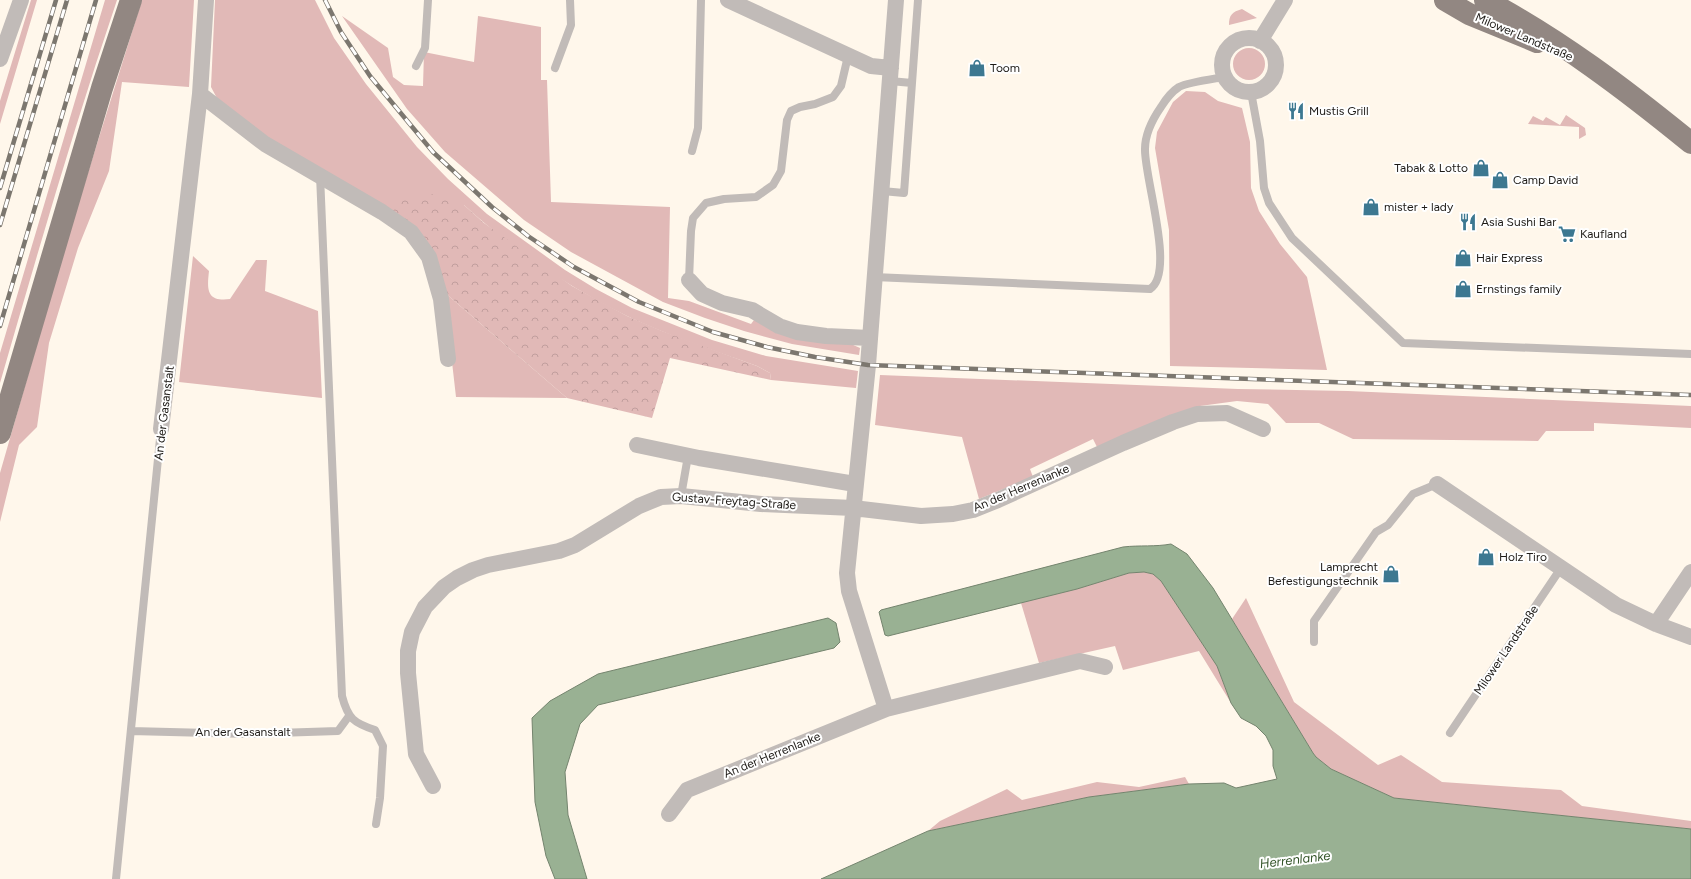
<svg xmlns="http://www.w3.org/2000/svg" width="1691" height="879" font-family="Figtree,sans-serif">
  <defs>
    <pattern id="forest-crowns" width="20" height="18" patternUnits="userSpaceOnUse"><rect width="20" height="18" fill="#e1b9b7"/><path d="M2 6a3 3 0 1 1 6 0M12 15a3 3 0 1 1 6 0" fill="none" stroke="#c19e9d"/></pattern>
  </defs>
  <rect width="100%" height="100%" fill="#fff7eb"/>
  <path fill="#e1b9b7" d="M 31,0 L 37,0 L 0,124 L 0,101 Z
    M 105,0 L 117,0 C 74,127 37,255 0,383 L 0,353 Z
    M 142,0 L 194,0 L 189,87 L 122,82 L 109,171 L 78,248 L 49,343 L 37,427 L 19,445 L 0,522 L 0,473 L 66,243 Z
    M 215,0 L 315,0 L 334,38 L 366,84 L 417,147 L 448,179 L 487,214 L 565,270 L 596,289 L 632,308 L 712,340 L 766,356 L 858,371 L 856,388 L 771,380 L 770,373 L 757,366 C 713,350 669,336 627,316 C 568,287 512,249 464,205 L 383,207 L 268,139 L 219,102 L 211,87 Z
    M 1242,9 L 1257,18 L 1229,25 C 1229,15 1232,12 1242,9 Z
    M 342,16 L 388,48 L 393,77 L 404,85 L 423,86 L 424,52 L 474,62 L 478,16 L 541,27 L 541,80 L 547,80 L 551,202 L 670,207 L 668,298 L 689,301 L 751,324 L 754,320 L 851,344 L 860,348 L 859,355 L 792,344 L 744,331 L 705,318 L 663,302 L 571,252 L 524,220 L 445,152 L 407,109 Z
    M1233 64a16 16 0 1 1 32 0a16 16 0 1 1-32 0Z
    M 1186,91 L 1205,92 L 1218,101 L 1242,108 L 1250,142 L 1251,188 L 1259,211 L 1280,244 L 1307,277 L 1327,370 L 1170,366 L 1169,230 L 1155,148 L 1157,132 L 1173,102 Z
    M 1566,115 L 1585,128 L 1586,135 L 1579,139 L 1579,127 L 1528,124 L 1533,116 L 1543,121 L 1546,117 L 1560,125 Z
    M 193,256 L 209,271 C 207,289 206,302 230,299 L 256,260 L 267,260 L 265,291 L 318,311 L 322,398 L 179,382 Z
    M 444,292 L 567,398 L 456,397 Z
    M 880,375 L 1238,389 L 1348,391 L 1691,406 L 1691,428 L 1594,423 L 1594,431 L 1546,431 L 1538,441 L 1353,439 L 1319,423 L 1286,423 L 1268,404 L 1237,401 L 1200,406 L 1097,447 L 1093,439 L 1030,469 L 1033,477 L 979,499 L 962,437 L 875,425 Z
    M 1144,572 L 1153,574 L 1161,581 L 1217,666 L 1231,703 L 1199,651 L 1123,670 L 1115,646 L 1039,663 L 1021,603 L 1077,589 L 1129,573 Z
    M 1246,598 L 1294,702 L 1378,765 L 1401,755 L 1442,782 L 1561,790 L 1582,806 L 1691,821 L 1691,829 L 1394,798 L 1331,769 L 1316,757 L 1313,753 L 1232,619 Z
    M 1185,777 L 1189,784 L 1089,797 L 928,831 L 940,821 L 1007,789 L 1022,800 L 1097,782 L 1139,787 Z"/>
  <path fill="url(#forest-crowns)" d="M 432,194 L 464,205 L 484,223 L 572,286 L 627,316 L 662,331 L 757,366 L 770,373 L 771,380 L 670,358 L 652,418 L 567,398 L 444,292 L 435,256 L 383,207 L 404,196 Z"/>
  <path fill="#99b193" stroke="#74846e" d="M 1171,544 L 1187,554 L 1213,588 L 1313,753 L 1316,757 L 1331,769 L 1394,798 L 1691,829 L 1691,879 L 821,879 L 928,831 L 1089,797 L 1189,784 L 1224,783 L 1236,788 L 1277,779 L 1273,766 L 1273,750 L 1266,736 L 1256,726 L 1241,718 L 1231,703 L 1217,666 L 1161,581 L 1153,574 L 1144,572 L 1129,573 L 1077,589 L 888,636 L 885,635 L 879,612 L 881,610 L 1123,547 C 1140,545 1155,547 1171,544 Z
    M 828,618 L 836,623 L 840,642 L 834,648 L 598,705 L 580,724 L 565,772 L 568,815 L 587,879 L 555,879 L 546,856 L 535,802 L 532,718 L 550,701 L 598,674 Z"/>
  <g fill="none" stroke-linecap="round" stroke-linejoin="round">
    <path stroke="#c1bbb8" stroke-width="8" d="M 416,66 L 425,48 L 428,0
      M 555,68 L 571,25 L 570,0
      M 912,83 L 918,0
      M 1251,92 L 1260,141 L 1264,188 L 1269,203 L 1292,238 L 1403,343 L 1691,354
      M 692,151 L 698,128 L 701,0
      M 320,175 L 342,696 C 348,719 354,723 375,730 L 383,746 L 380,798 L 376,824
      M 882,191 L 904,193 L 912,83 L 890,81
      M 874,277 L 1150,289 C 1176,273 1144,177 1145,149 C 1145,134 1152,120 1161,107 C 1166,99 1171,92 1179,87 C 1189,82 1213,79 1224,77
      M 689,280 L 691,231 L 693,218 L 706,203 L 724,199 L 756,197 L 773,185 L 781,171 L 787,120 L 791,111 L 800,107 L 815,104 L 833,97 L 841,86 L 848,56
      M 681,496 L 688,456
      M 1314,642 L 1314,621 L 1376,532 L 1388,525 L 1413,494 L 1437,484
      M 131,731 L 248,734 L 338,731 L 349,716
      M 1450,733 L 1561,568
      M 116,879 L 161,429"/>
    <path stroke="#c1bbb8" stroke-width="16" d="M 728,0 L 871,66 L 891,68
      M1222 65a27 27 0 1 1 54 0a27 27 0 1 1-54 0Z
      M 1260,41 L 1285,0
      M 0,59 L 21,0
      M 200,94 L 265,144 L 382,212 L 411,232 L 429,257 L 441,299 L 448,359
      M 689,280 L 702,294 L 722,303 L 752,310 L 779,326 L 797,332 L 826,336 L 870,338
      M 161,429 L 200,94 L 206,0
      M 637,445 L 699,458 L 855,484
      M 1437,484 L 1616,605 L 1656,624 L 1691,637
      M 1656,624 L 1691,572
      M 886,709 L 849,591 L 847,573 L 868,365 L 896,0
      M 433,786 L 416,754 L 408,673 L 408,651 L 412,632 L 425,607 L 444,587 L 457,578 L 473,570 L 488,565 L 559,551 L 575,545 L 639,506 L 661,497 L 681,496 L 761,504 L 853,508 L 921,516 L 953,514 L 973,510 L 998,500 L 1123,443 L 1173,422 L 1197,414 L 1227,413 L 1263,429
      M 669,814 L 687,790 L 886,709 L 1080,661 L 1105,667"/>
    <path stroke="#928782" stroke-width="22" d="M 1445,0 L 1469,14 L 1537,42
      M 1485,0 C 1559,39 1626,90 1691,143
      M 0,433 L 102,88 L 131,0"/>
    <g stroke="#7c776f" stroke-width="4.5">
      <path id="rail" d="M 325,0 L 341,32 L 370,76 L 433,152 L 492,207 L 528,236 L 574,267 L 639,302 L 713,332 L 767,347 L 815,357 L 868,365 L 1691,395
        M 0,188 L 56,0
        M 0,225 L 67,0
        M 0,326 L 96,0"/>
    </g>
    <use href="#rail" stroke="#fff" stroke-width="3" stroke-dasharray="9" stroke-linecap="butt"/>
  </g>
  <defs>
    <g id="shop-bare" transform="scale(1.38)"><path d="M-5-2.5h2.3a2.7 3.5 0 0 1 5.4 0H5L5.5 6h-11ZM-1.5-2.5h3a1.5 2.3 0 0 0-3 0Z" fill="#3d7891" stroke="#fff" stroke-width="2.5" paint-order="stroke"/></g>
    <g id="restaurant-bare" transform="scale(1.38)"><path d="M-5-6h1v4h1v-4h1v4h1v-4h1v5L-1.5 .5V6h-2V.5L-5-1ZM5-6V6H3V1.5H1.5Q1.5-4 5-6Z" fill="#3d7891" stroke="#fff" stroke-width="2.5" paint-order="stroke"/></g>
    <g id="supermarket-bare" transform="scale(1.38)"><path d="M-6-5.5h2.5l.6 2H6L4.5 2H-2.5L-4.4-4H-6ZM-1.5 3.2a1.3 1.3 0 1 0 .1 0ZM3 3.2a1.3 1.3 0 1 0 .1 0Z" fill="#3d7891" stroke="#fff" stroke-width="2.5" paint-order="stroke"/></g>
  </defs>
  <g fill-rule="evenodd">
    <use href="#shop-bare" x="977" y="68"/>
    <use href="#restaurant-bare" x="1296" y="111"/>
    <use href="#shop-bare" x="1481" y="168"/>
    <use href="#shop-bare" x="1500" y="180"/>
    <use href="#shop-bare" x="1371" y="207"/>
    <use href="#restaurant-bare" x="1468" y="222"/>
    <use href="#supermarket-bare" x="1567" y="234"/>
    <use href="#shop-bare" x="1463" y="258"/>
    <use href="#shop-bare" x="1463" y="289"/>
    <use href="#shop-bare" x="1486" y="557"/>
    <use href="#shop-bare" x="1391" y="574"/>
  </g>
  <g text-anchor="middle" stroke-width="4" stroke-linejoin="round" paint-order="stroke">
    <g font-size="12" fill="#1e1b17" stroke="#fff">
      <text transform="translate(1524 37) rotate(23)" y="4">Milower Landstraße</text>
      <text transform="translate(164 413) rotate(-83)" y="4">An der Gasanstalt</text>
      <text transform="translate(1021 488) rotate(-23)" y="4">An der Herrenlanke</text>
      <text transform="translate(734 501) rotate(4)" y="4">Gustav-Freytag-Straße</text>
      <text transform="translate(1506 650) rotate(-56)" y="4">Milower Landstraße</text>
      <text x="243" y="736">An der Gasanstalt</text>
      <text transform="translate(772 755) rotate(-22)" y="4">An der Herrenlanke</text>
    </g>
    <g font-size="12" fill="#1e1b17" stroke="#fff" text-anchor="start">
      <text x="990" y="72">Toom</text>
      <text x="1309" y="115">Mustis Grill</text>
      <text x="1468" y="172" text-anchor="end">Tabak &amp; Lotto</text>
      <text x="1513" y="184">Camp David</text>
      <text x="1384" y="211">mister + lady</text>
      <text x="1481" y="226">Asia Sushi Bar</text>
      <text x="1580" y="238">Kaufland</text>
      <text x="1476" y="262">Hair Express</text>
      <text x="1476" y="293">Ernstings family</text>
      <text x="1499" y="561">Holz Tiro</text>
      <text x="1378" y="571" text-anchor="end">Lamprecht<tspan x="1378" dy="14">Befestigungstechnik</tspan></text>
    </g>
    <g font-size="13" font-style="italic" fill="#335428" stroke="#fff">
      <text transform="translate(1295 859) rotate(-7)" y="5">Herrenlanke</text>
    </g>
  </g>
</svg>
